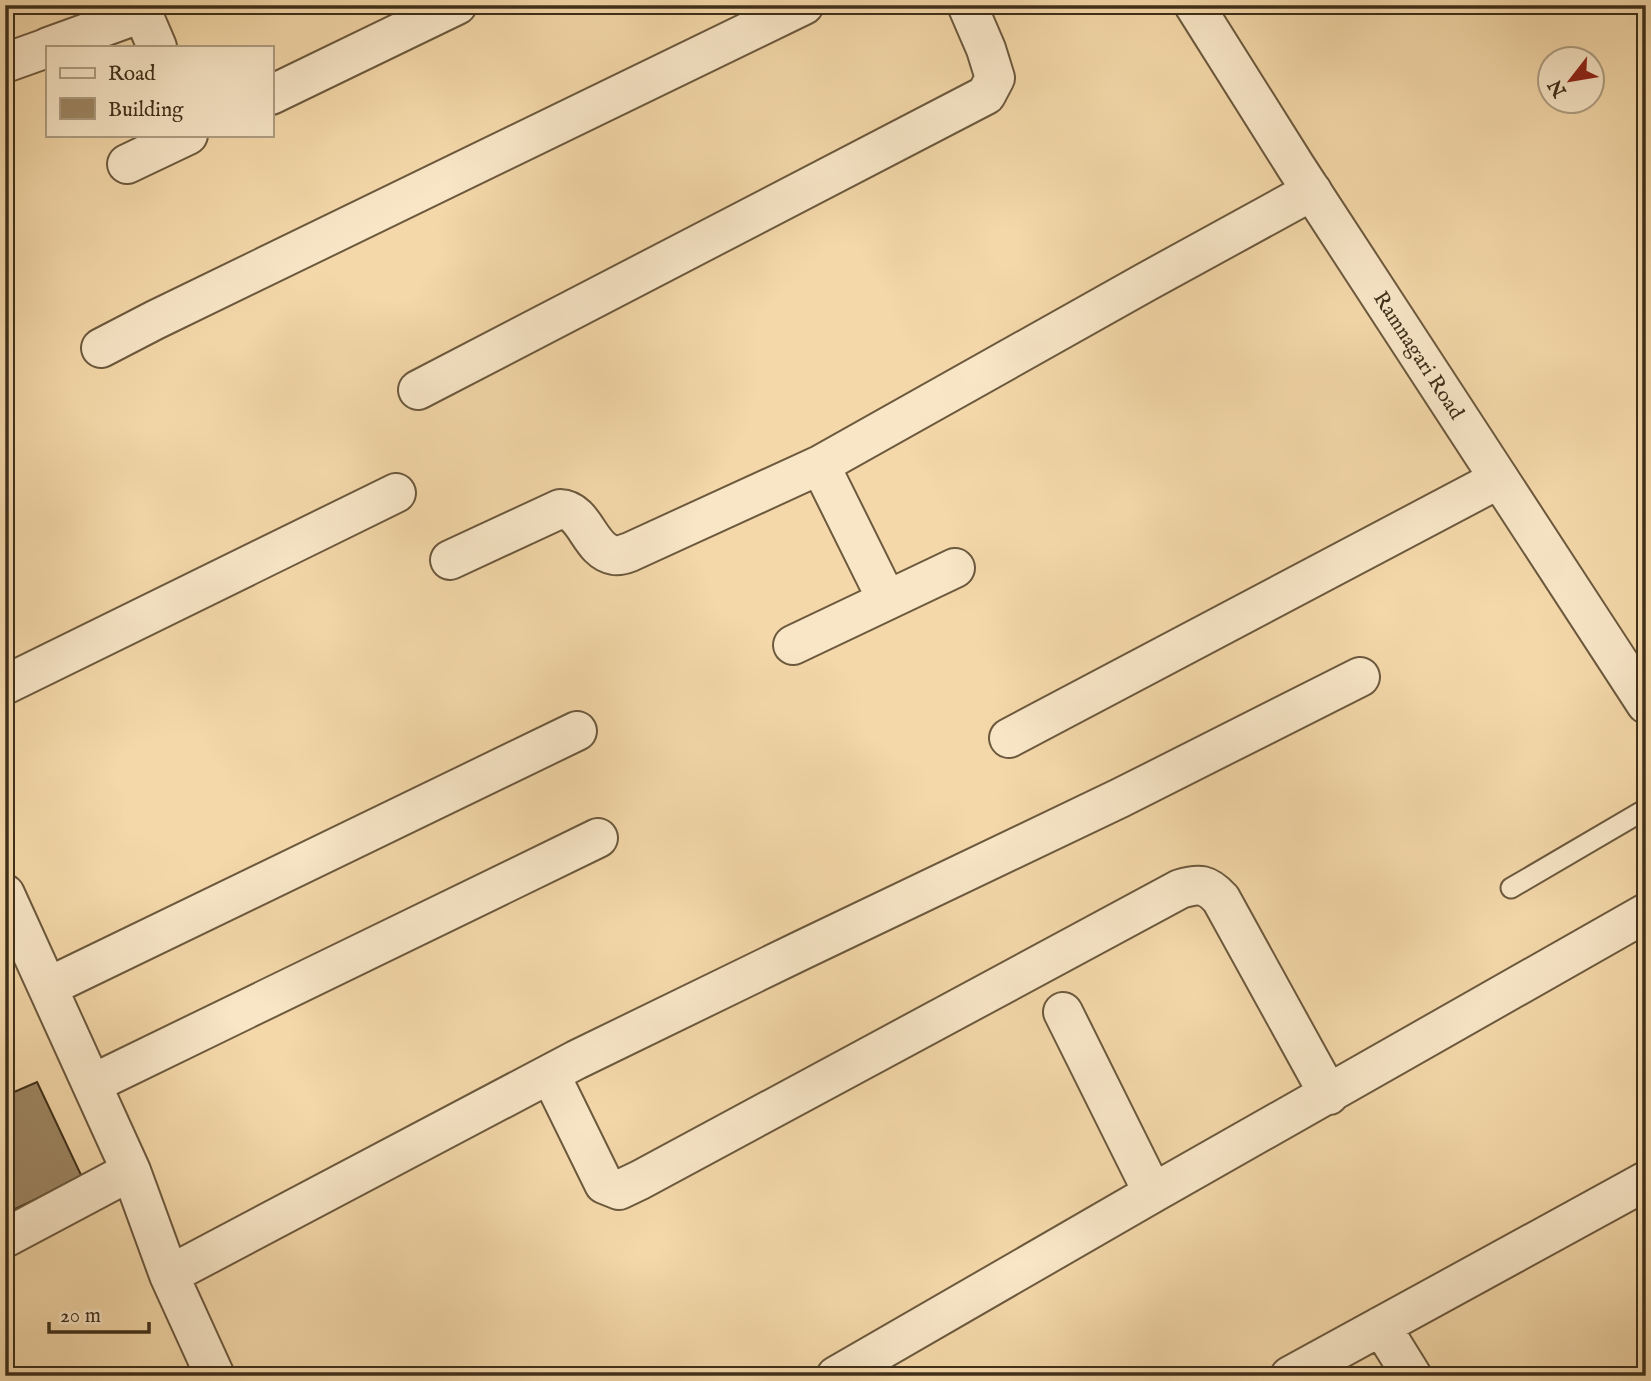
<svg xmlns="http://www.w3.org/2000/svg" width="1651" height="1381" font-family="'IM FELL English',serif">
  <rect width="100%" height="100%" fill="#f4d8a9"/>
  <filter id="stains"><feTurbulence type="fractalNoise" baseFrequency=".00286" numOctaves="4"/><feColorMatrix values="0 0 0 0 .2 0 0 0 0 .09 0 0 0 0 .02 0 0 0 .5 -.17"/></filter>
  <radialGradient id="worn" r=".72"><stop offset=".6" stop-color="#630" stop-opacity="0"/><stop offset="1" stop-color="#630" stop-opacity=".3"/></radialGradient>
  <path fill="#9d8764" stroke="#3f2f1a" stroke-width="2" d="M 37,1082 L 82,1177 L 11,1211 L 5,1199 L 5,1096 Z"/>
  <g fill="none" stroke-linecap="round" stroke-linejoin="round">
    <g stroke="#6c593e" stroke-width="23">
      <path id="service" d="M 1511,888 L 1646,809"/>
    </g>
    <g stroke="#6c593e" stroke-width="42">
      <path id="minor" d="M 139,5 L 157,47
        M 48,47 L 142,13
        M 5,63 L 47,48
        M 271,95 L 457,5
        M 127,164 L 188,135
        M 101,348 L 155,320 L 804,5
        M 418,390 L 986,95 L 995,78 L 986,49 L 967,5
        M 820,465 L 887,600
        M 450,560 L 560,509 C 586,510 589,551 614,555 C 619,556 625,554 630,552 L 820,465 L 1146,282 L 1312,191
        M 793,645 L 955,568
        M 5,685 L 396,493
        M 1009,738 L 1499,479
        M 5,894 L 131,1171 L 169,1275 L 215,1376
        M 48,987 L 577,731
        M 1063,1012 L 1153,1193
        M 550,1074 L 604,1184 L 619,1190 L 640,1180 L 1180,889 C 1200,883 1207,884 1221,899 L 1329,1095
        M 92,1084 L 598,838
        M 5,1238 L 131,1171
        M 169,1275 L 576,1060 L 802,950 L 1120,798 L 1360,677
        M 1381,1326 L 1412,1376
        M 836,1376 L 1153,1193 L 1646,913
        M 1290,1376 L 1646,1181"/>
    </g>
    <g stroke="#6c593e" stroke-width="42">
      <path id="tertiary" d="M 1194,5 L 1296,167 L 1646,704"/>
    </g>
    <use href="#service" stroke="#f8e6c7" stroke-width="19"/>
    <use href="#minor" stroke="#f8e6c7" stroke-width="38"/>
    <use href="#tertiary" stroke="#f8e6c7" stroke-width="38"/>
  </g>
  <g text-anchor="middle" stroke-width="7" stroke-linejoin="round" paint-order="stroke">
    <g font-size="21" fill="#3f2f1a" stroke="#f8e6c7">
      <text transform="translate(1419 355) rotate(57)" y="7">Ramnagari Road</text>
    </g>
  </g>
  <rect width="1651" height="1381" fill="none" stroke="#f4d8a9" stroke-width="28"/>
  <rect x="7" y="7" width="1637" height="1367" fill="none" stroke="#3f2f1a" stroke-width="3.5"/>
  <rect x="14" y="14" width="1623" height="1353" fill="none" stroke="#3f2f1a" stroke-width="2"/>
  <rect x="46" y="46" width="228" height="91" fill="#f8e6c7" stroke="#ae9d82" stroke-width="2"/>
  <rect x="60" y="68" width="35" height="10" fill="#f8e6c7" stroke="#ae9d82" stroke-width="2"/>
  <text x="108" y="80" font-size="21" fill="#3f2f1a">Road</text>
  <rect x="60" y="98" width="35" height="21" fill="#9d8764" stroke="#ae9d82" stroke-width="2"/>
  <text x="108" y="116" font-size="21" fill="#3f2f1a">Building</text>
  <g transform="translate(1571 80) rotate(239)"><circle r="33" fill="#f8e6c7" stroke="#ae9d82" stroke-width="2"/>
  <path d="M0-5L12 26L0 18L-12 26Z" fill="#8f2418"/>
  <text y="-10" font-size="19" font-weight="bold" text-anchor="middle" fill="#3f2f1a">N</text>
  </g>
  <path d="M49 1322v10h100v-10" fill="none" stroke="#3f2f1a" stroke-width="3.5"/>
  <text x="60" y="1322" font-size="21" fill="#3f2f1a" stroke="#f8e6c7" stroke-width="5" paint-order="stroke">20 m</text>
  <rect width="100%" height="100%" filter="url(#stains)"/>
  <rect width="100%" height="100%" fill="url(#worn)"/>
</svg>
